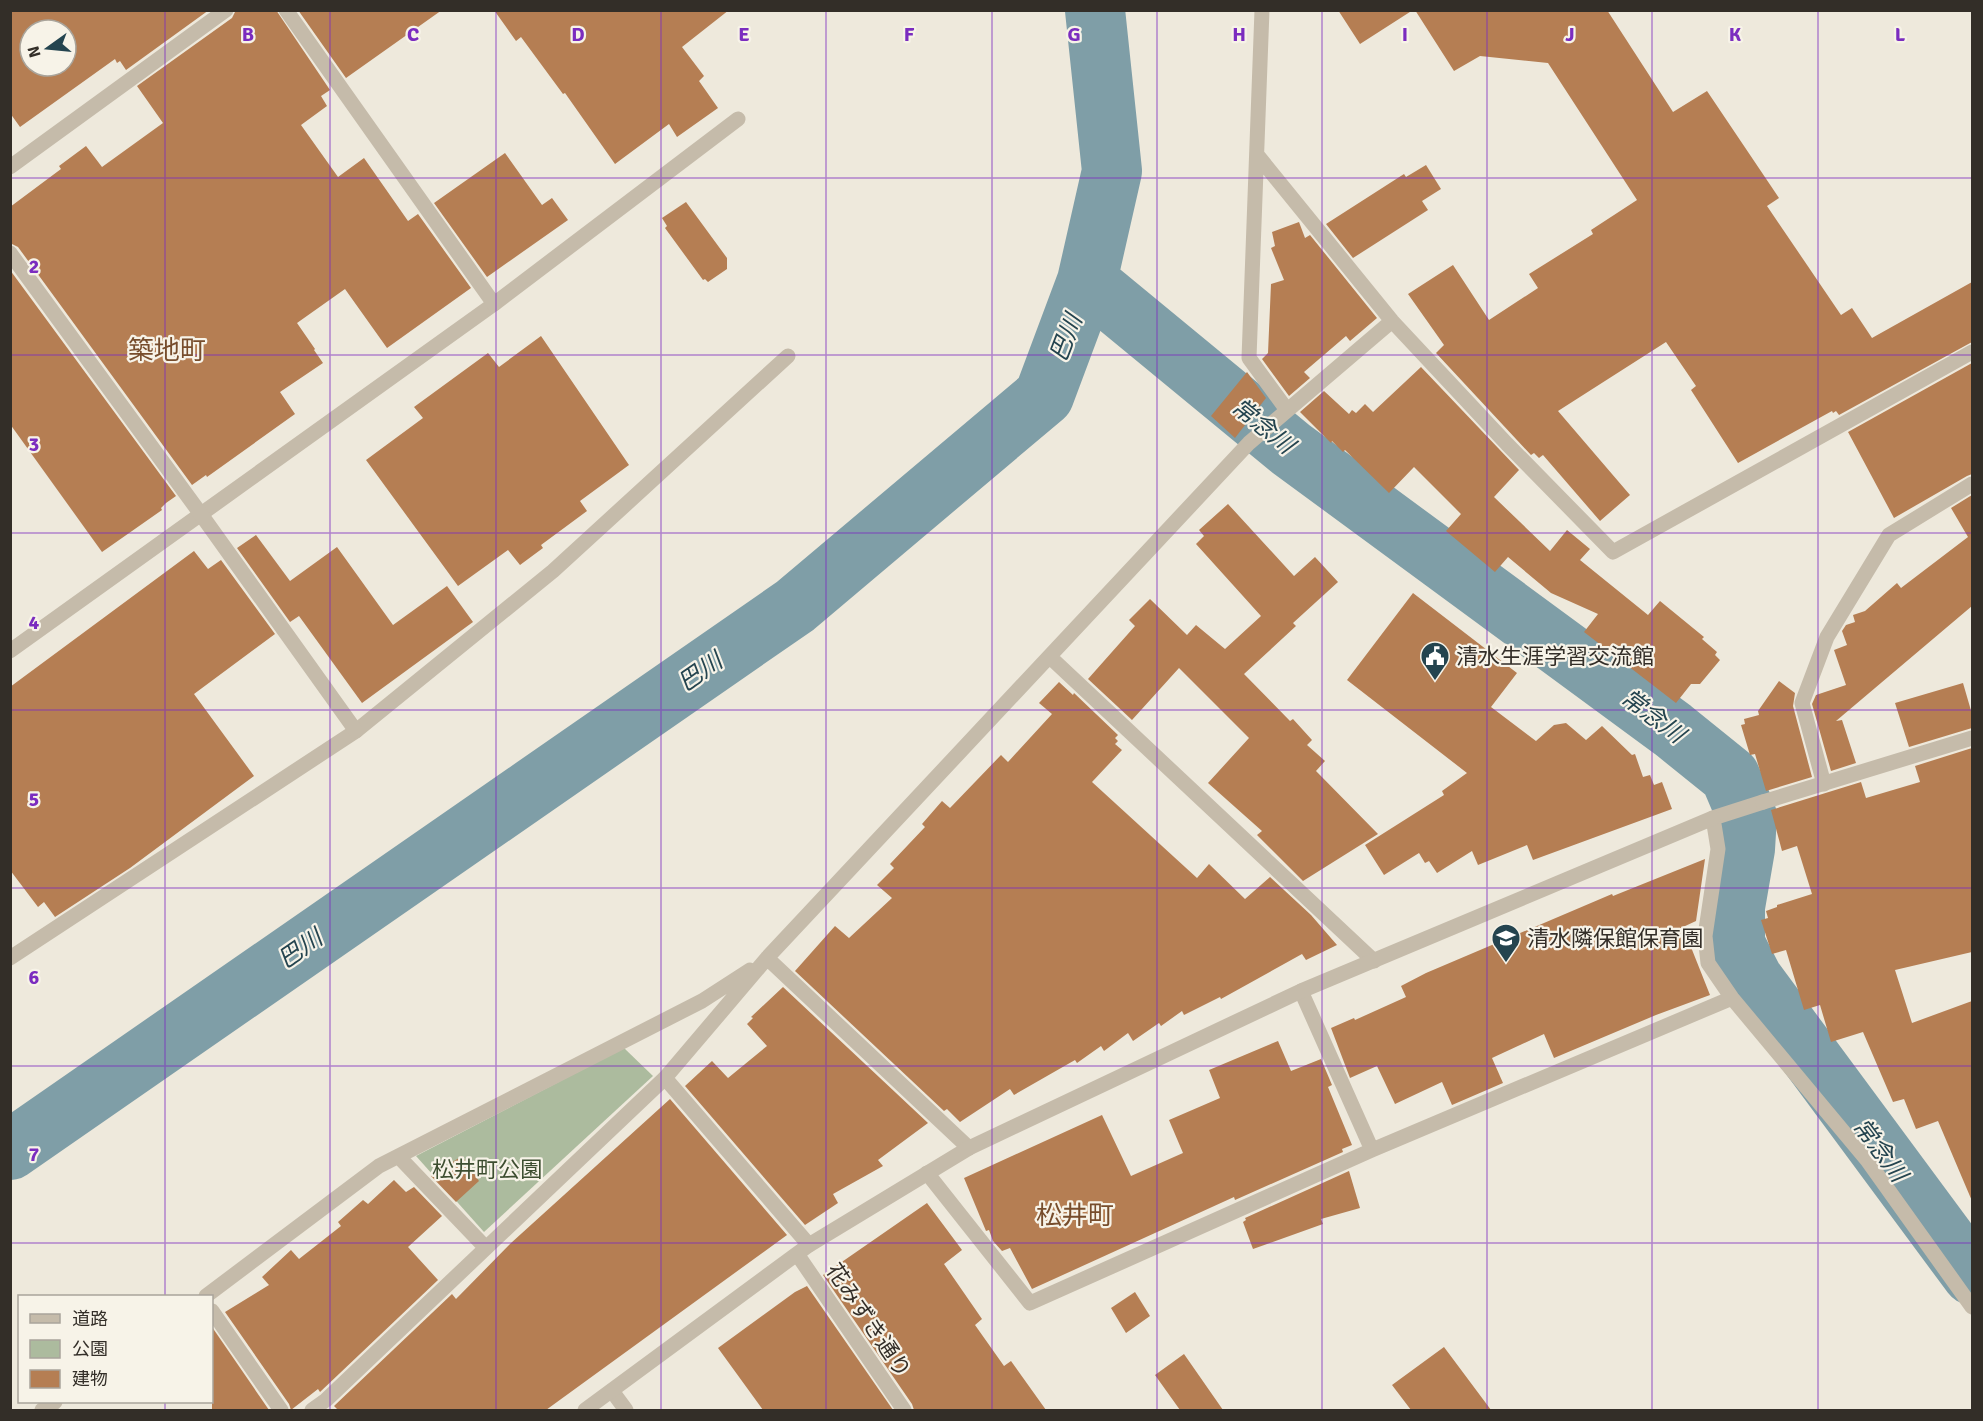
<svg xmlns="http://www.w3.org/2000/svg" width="1983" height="1421" font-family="Signika,'Noto Sans JP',sans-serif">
  <rect width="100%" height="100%" fill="#eee9dc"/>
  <path fill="#acbb9e" d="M 624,1048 L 653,1076 L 484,1232 L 416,1156 Z"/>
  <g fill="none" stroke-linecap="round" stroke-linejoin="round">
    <path stroke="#7f9ea7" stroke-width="60" d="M 1087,281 L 1291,449 L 1673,730 L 1730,776 L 1747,816 L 1745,849 L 1735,907 L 1735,944 L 1753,979 L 1972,1275
      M 10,1150 L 795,606 L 1044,396 L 1087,281 L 1112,171 L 1095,10"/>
  </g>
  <path fill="#b57e53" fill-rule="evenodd" d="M 10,10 L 209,10 L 126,70 L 120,61 L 117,63 L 115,59 L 20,127 L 10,113 ZM 30,30 L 66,30 L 66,66 L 30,66 Z
    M 236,10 L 276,10 L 330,90 L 321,96 L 327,106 L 301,125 L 338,177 L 364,158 L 408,221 L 418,214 L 471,288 L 387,348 L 345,289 L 297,323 L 315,349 L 314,350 L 323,363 L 280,392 L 295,414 L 207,477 L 206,475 L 192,485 L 18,247 L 10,243 L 10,207 L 61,169 L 59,166 L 86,146 L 102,167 L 163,123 L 137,86 L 232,18 Z
    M 298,10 L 442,10 L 346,78 Z
    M 494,10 L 729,10 L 682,47 L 704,76 L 699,81 L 718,108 L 677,137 L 669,124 L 615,164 L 565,93 L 563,94 L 521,37 L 516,41 Z
    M 1338,10 L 1413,10 L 1360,44 Z
    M 1415,10 L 1607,10 L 1673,112 L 1707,91 L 1779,198 L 1767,206 L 1841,315 L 1852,308 L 1872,338 L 1972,282 L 1972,342 L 1839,415 L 1836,411 L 1833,413 L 1832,411 L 1738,463 L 1691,390 L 1696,386 L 1666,342 L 1558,411 L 1630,495 L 1600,521 L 1543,455 L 1539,458 L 1534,453 L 1531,455 L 1436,353 L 1444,345 L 1408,294 L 1453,265 L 1489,320 L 1538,288 L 1529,274 L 1593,234 L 1591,230 L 1637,200 L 1548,63 L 1480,56 L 1454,71 Z
    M 505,153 L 542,205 L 552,198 L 568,220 L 487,277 L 434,203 Z
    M 1426,165 L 1441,189 L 1422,201 L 1428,210 L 1353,258 L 1326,224 L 1404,174 L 1406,177 Z
    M 686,202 L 727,258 L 727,269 L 708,282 L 705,279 L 703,280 L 665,228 L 667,226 L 662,218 Z
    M 1299,222 L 1305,238 L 1310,235 L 1377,318 L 1350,341 L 1346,336 L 1304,372 L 1310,378 L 1289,396 L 1262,359 L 1268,353 L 1271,284 L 1284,280 L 1271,248 L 1275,246 L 1272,232 Z
    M 10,270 L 176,496 L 166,503 L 161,508 L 162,510 L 102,552 L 10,424 Z
    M 541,336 L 629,465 L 580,501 L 587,511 L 541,545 L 543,548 L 520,565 L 508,550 L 458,586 L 366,460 L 423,418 L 414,407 L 488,353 L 499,367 Z
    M 1972,363 L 1972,474 L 1967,476 L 1894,518 L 1848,432 Z
    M 1421,367 L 1519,470 L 1494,497 L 1550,551 L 1567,530 L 1590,549 L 1580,560 L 1648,615 L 1660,601 L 1704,637 L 1702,639 L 1717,652 L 1715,655 L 1720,660 L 1700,684 L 1691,684 L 1676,703 L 1584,632 L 1598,614 L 1551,593 L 1508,557 L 1495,572 L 1446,531 L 1461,514 L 1414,467 L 1389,493 L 1345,450 L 1343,452 L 1332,441 L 1331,443 L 1300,412 L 1324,391 L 1349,414 L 1352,410 L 1356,413 L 1365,404 L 1373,412 Z
    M 1247,372 L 1266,398 L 1235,438 L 1211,416 Z
    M 1972,495 L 1972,606 L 1836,721 L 1842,720 L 1856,763 L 1831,771 L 1812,704 L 1816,695 L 1846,685 L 1834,650 L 1847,645 L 1842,631 L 1846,625 L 1855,622 L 1853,615 L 1865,611 L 1897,583 L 1901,588 L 1968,537 L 1951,508 Z
    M 1228,504 L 1294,576 L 1315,557 L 1338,582 L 1293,623 L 1296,626 L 1244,674 L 1290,721 L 1293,719 L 1312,740 L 1307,745 L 1325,761 L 1316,771 L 1378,834 L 1303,881 L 1257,835 L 1262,831 L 1208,783 L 1249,738 L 1179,668 L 1132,720 L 1088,679 L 1135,626 L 1129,620 L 1150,599 L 1187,635 L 1196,625 L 1225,649 L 1261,616 L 1196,544 L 1204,536 L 1199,530 Z
    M 256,535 L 290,581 L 337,547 L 393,625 L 447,586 L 473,622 L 362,703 L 299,616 L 290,622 L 237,548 Z
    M 194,551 L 208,569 L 221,560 L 275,634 L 194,694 L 254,776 L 130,868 L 55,917 L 44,902 L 38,907 L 10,870 L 10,687 Z
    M 1413,593 L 1517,673 L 1491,707 L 1536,741 L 1554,725 L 1566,723 L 1586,740 L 1602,726 L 1632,755 L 1635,754 L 1643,777 L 1650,775 L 1654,785 L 1662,782 L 1672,809 L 1533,860 L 1527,845 L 1478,865 L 1472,851 L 1437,873 L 1429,861 L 1425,863 L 1419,853 L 1384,875 L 1365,845 L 1444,795 L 1442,791 L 1467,773 L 1347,680 Z
    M 1779,681 L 1795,693 L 1793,706 L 1812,777 L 1766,791 L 1755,754 L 1750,755 L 1741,725 L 1745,724 L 1744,719 L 1759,715 L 1758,711 Z
    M 1059,682 L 1073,695 L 1074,693 L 1118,735 L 1115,738 L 1118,741 L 1115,744 L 1122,750 L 1092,782 L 1197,878 L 1209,864 L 1245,899 L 1270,877 L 1311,915 L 1337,945 L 1306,960 L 1302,954 L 1221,999 L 1220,997 L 1184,1015 L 1182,1011 L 1161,1026 L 1159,1023 L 1133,1041 L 1128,1033 L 1104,1051 L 1101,1046 L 1077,1063 L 1075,1060 L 1014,1095 L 1010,1089 L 960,1122 L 947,1109 L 944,1111 L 795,971 L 835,926 L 849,938 L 892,898 L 877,885 L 894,868 L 890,864 L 925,827 L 922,824 L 942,801 L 950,808 L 1001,755 L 1008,762 L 1052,714 L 1039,703 Z
    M 1963,683 L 1972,714 L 1972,728 L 1909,747 L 1895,703 Z
    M 1972,748 L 1972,952 L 1895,970 L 1912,1023 L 1972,1001 L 1972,1201 L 1938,1121 L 1916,1129 L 1904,1099 L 1893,1102 L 1863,1032 L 1831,1042 L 1820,1005 L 1804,1010 L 1786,950 L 1772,954 L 1761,920 L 1768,918 L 1766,911 L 1777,907 L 1777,905 L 1812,894 L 1797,846 L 1782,851 L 1771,810 L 1861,782 L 1866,798 L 1920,782 L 1915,766 Z
    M 1705,859 L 1696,921 L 1683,927 L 1710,995 L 1656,1015 L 1554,1058 L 1544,1034 L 1492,1058 L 1503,1083 L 1452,1105 L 1442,1082 L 1395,1104 L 1377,1066 L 1350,1078 L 1331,1028 L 1354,1018 L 1355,1020 L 1406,997 L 1401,986 L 1426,973 L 1612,894 L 1613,896 Z
    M 783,987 L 928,1123 L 878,1160 L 883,1166 L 833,1194 L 838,1203 L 805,1225 L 685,1086 L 712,1061 L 728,1078 L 767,1046 L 747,1024 L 753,1018 L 751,1017 Z
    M 1278,1041 L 1291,1071 L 1321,1059 L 1332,1085 L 1328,1087 L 1352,1145 L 1342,1149 L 1343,1152 L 1235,1200 L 1234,1197 L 1032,1289 L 1010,1248 L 1002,1251 L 993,1241 L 989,1230 L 986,1231 L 964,1178 L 1102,1115 L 1131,1176 L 1183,1153 L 1169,1120 L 1220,1098 L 1209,1070 Z
    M 670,1099 L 787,1235 L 546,1410 L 338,1410 L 334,1406 L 452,1294 L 456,1299 L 511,1243 Z
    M 462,1156 L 479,1181 L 456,1202 L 431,1176 Z
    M 1349,1171 L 1360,1208 L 1321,1219 L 1323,1224 L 1253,1249 L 1243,1222 L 1246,1220 L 1245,1218 Z
    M 394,1180 L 406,1192 L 414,1187 L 442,1216 L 408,1247 L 438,1280 L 320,1392 L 318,1389 L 291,1410 L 289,1404 L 225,1312 L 269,1285 L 262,1277 L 291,1250 L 299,1259 L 341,1226 L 338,1222 L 363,1200 L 368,1204 Z
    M 927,1203 L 962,1250 L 944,1264 L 982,1319 L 975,1325 L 1004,1366 L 1011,1361 L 1046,1410 L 914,1410 L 912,1404 L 823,1275 Z
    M 807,1286 L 893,1410 L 763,1410 L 718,1348 L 795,1292 Z
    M 1135,1292 L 1150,1316 L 1126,1333 L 1111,1308 Z
    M 212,1327 L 269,1410 L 212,1410 Z
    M 1444,1347 L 1491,1410 L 1411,1410 L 1392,1385 Z
    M 1184,1354 L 1223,1410 L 1180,1410 L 1155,1375 Z"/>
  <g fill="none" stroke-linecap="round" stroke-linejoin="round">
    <path stroke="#c5bbaa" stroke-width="15" d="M 612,1391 L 626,1410"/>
    <path stroke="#c5bbaa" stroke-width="15" d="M 1262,10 L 1249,358 L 1287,410
      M 1258,156 L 1392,321 L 1507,444 L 1613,552 L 1972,352
      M 10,651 L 494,304 L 738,119
      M 1050,657 L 1374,961
      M 1824,784 L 1802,703 L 1827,637 L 1889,535 L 1972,484
      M 1763,802 L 1713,818 L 1718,849 L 1705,936 L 1708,963 L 1732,998 L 1867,1160 L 1972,1307
      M 10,958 L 356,731 L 553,571 L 788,356
      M 767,958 L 969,1148
      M 1301,991 L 1372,1150
      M 665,1078 L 809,1245
      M 399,1157 L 486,1248
      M 927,1173 L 1030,1303 L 1372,1150 L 1732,998
      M 206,1296 L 379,1166 L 702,1001 L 750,970
      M 212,1311 L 281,1410
      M 42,1410 L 55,1402
      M 312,1410 L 326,1400 L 665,1078 L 767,958 L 1249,443 L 1392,321"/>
    <path stroke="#c5bbaa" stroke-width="15" d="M 286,10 L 494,304
      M 10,167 L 226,10
      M 10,253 L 200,513 L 356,731
      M 1763,802 L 1972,738
      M 797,1254 L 904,1410
      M 585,1410 L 809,1245 L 969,1148 L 1301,991 L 1713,818"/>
  </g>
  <path fill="none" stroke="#7b2cbf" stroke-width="1.5" stroke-opacity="0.55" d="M 165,10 L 165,1296M 330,10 L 330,1410M 496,10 L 496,1410M 661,10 L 661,1410M 826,10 L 826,1410M 992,10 L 992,1410M 1157,10 L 1157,1410M 1322,10 L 1322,1410M 1487,10 L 1487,1410M 1652,10 L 1652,1410M 1818,10 L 1818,1410M 10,178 L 1972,178M 10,355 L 1972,355M 10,533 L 1972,533M 10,710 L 1972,710M 10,888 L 1972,888M 10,1066 L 1972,1066M 10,1243 L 1972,1243M 165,1402 L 165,1410"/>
  <defs>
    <g id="civic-pin" transform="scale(1.5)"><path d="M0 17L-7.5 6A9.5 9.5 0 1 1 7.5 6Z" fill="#24444f" stroke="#f7f3e8"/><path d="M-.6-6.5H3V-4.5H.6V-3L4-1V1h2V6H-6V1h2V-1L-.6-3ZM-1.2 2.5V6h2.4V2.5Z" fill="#fff"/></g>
    <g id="school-pin" transform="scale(1.5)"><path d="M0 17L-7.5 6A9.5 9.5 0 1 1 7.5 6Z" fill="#24444f" stroke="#f7f3e8"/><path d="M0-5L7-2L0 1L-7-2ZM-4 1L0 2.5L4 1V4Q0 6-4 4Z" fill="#fff"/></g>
  </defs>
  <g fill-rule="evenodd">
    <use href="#civic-pin" x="1435" y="656"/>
    <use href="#school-pin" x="1506" y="938"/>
  </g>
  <g text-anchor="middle" stroke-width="4.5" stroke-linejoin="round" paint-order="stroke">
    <g font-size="22" fill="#332e28" stroke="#f7f3e8" text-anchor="start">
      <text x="1456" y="664">清水生涯学習交流館</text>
      <text x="1527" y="946">清水隣保館保育園</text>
    </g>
    <g font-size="22" fill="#3d4e30" stroke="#f7f3e8">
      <text x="487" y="1177">松井町公園</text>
    </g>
    <g font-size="22" fill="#332e28" stroke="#f7f3e8">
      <text transform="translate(869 1320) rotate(56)" y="8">花みずき通り</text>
    </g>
    <g font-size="24" font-style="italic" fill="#24444f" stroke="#f7f3e8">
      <text transform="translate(1066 338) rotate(-69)" y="8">巴川</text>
      <text transform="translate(1263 426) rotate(39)" y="8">常念川</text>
      <text transform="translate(700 672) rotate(-35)" y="8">巴川</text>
      <text transform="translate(1653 716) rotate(37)" y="8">常念川</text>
      <text transform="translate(300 949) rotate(-35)" y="8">巴川</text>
      <text transform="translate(1880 1150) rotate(53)" y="8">常念川</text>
    </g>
    <g font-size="26" fill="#774d2c" stroke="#f7f3e8">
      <text x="167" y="359">築地町</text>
      <text x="1075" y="1224">松井町</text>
    </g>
  </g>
  <g font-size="20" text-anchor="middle" font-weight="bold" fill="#7b2cbf" stroke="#f7f3e8" stroke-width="4.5" stroke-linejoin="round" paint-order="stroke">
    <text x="248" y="41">B</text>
    <text x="413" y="41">C</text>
    <text x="578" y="41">D</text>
    <text x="744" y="41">E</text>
    <text x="909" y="41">F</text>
    <text x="1074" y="41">G</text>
    <text x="1239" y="41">H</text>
    <text x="1405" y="41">I</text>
    <text x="1570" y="41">J</text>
    <text x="1735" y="41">K</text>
    <text x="1900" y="41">L</text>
    <text x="34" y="273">2</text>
    <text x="34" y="451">3</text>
    <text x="34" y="629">4</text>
    <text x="34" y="806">5</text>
    <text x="34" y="984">6</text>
    <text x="34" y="1161">7</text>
  </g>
  <rect width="1983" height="1421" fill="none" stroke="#332e28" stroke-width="24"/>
  <rect x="18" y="1295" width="195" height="108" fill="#f7f3e8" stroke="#a9a49b" stroke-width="1.5"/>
  <rect x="30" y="1314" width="30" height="9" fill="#c5bbaa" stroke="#a9a49b" stroke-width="1.5"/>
  <text x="72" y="1325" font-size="18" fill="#332e28">道路</text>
  <rect x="30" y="1340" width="30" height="18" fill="#acbb9e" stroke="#a9a49b" stroke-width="1.5"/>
  <text x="72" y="1355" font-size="18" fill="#332e28">公園</text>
  <rect x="30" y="1370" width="30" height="18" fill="#b57e53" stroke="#a9a49b" stroke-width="1.5"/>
  <text x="72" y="1385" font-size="18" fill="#332e28">建物</text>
  <g transform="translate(48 48) rotate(255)"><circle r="28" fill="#f7f3e8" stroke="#a9a49b" stroke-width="1.5"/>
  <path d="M0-4.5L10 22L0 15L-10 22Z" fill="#24444f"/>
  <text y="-9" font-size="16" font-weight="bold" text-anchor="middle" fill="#332e28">N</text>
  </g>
</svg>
